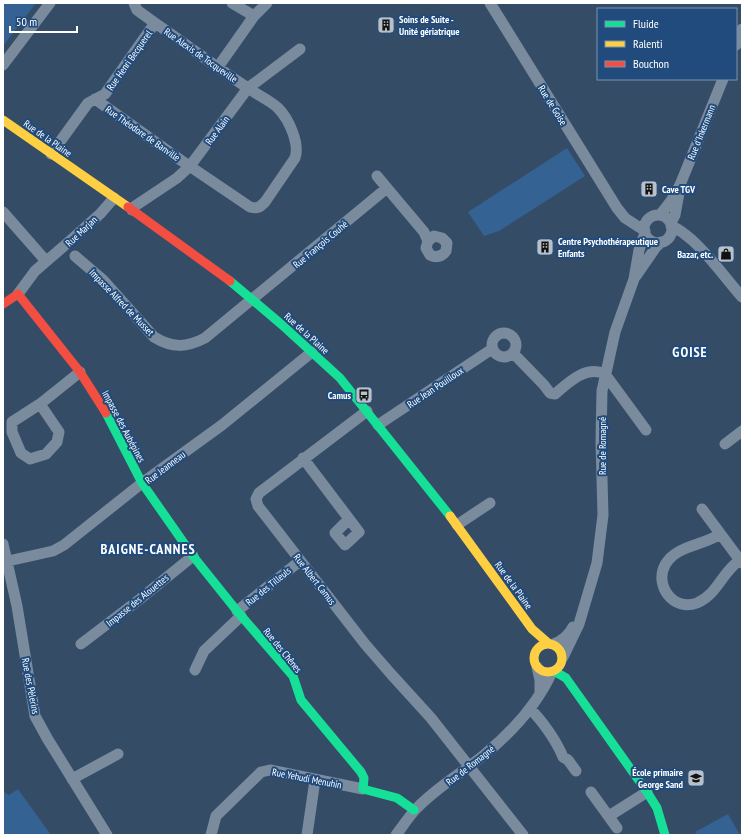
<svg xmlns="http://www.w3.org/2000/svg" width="745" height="838" font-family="'PT Sans Narrow',sans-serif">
  <rect width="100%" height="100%" fill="#354c67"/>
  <path fill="#336293" d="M 3,3 L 36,3 L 3,46 Z
    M 567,148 L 585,176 L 499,231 L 484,236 L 468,212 Z
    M 18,789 L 51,835 L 3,835 L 3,791 L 9,795 Z
    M 728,814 L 740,835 L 697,835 L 695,832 Z"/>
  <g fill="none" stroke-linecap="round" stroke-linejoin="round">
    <path stroke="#7a8b9e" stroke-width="11" d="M 490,3 L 617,208 L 625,218 L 645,231
      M 254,16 L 267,3
      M 736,45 L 742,29
      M 3,65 L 50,3
      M 218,67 L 254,16 L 232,3
      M 95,99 L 182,161 L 250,207 C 258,209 260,207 265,202 L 295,158 C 300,144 289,119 278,108 C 270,100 257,95 248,88 C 216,67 186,44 155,23
      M 51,154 L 88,103 L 105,94 L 155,23 L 137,10 L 134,3
      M 377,176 L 387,188
      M 132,210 L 135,206 L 177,178 L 190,166 L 248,88 L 300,49
      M 3,212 L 46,261
      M 660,215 L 671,201 L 680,185 L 723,79
      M644 229a14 14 0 1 1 28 0a14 14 0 1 1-28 0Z
      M 671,223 L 675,215 L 679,193
      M 671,226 C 680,229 684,234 692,240 C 711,257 725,278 742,297
      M 75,256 L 103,280 L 154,337 C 172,348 186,348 205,338 L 387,188 L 424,232 L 428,241 L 426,248 L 430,255 C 436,258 442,257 446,251 L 447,243 L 442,238 L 434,236 L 428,241
      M 636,276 L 656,247 L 661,242
      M 18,294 L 35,271 L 71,240 L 100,214 L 114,198
      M492 345a12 12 0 1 1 24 0a12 12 0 1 1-24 0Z
      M 513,353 L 544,385 L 550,393 L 555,394 C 569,382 586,365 605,374 L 646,430
      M 40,404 L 59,432 L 57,442 L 46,454 L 30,459 L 21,453 L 12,432 L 12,422 L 40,404 L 80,372
      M 367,411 L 259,493 L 256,499 L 258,506 L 365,644 L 391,674 L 431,718 L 523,835
      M 378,425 L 492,349
      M 725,444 L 742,431
      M 303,458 L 359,532 L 345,545 L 335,533 L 349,519
      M 702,509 L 742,563
      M 457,525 L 490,503
      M 720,534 C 703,546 676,545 665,565 C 654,586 674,612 697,603 C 718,594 721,573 740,560
      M 3,544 L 17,606 L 35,716 L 47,738 L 107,835
      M 8,561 L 53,551 L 64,545 L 142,483 L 222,425 L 312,352
      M 237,611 L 300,561
      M 81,644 L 140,599 L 193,556
      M 553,644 C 561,642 569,635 573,627
      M 563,657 L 579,624 L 597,563 L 603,515 L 601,442 L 602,391 L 615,332 L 634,279 L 639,250 L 645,233
      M 537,667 L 540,680 L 540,692
      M 195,670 L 204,651 L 241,616
      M 530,709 C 542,720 557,742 563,757 L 568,760 L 576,771
      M 72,779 L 118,754
      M 591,792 L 617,828
      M 609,816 L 647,792
      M 211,835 L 216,816 L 261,772 L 270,770 L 363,789
      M 307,835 L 315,780
      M 396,835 C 402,827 408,818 415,810 C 435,788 462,773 484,755 C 512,732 537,705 552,672"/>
    <path stroke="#16e098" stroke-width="9" d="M 230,281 L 281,324 L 340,378 L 450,516
      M 106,413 L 142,483 L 193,556 L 237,611 L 293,676 L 301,700 L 361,772 L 364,778 L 363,789 L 397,798 L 414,810
      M 554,671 L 566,678 L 647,792 L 657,808 L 665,835"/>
    <path stroke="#ffcf43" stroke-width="9" d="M 3,120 L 128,207
      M 450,516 L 532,629 L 548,643
      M534 658a14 14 0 1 1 28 0a14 14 0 1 1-28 0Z"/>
    <path stroke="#f24e42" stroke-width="9" d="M 128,207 L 230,281
      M 3,304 L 18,294 L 80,372 L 106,413"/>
  </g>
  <defs>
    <g id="building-square" transform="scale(0.9)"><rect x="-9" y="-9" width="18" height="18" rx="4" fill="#b8c0ca" stroke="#204b7c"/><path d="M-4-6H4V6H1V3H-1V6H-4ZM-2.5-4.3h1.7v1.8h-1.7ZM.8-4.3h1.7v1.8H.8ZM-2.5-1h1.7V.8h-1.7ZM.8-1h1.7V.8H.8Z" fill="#111"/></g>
    <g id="shop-square" transform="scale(0.9)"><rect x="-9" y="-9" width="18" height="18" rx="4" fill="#b8c0ca" stroke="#204b7c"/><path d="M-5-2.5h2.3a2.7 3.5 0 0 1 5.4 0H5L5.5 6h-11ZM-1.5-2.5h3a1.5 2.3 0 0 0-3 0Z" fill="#111"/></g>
    <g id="bus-square" transform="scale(0.9)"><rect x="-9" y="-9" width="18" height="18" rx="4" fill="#b8c0ca" stroke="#204b7c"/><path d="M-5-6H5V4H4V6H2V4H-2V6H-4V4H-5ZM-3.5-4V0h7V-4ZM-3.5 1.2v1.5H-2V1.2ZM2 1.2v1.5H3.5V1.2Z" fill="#111"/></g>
    <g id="school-square" transform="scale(0.9)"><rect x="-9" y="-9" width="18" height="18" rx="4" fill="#b8c0ca" stroke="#204b7c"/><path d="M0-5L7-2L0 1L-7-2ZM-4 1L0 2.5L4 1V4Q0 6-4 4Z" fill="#111"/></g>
  </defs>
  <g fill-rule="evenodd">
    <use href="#building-square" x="386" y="25"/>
    <use href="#building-square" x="649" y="189"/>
    <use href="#building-square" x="545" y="247"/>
    <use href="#shop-square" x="726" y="254"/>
    <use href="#bus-square" x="364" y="395"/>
    <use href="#school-square" x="696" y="778"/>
  </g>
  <g text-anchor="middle" stroke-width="4" stroke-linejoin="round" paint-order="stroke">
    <g font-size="10" font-weight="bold" fill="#fff" stroke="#204b7c" text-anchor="start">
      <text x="399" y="23">Soins de Suite -<tspan x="399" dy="12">Unité gériatrique</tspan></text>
      <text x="662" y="193">Cave TGV</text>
      <text x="558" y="245">Centre Psychothérapeutique<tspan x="558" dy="12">Enfants</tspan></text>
      <text x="713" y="258" text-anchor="end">Bazar, etc.</text>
      <text x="351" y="399" text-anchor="end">Camus</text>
      <text x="683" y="776" text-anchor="end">École primaire<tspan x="683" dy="12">George Sand</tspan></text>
    </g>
    <g font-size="10" fill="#fff" stroke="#204b7c">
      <text transform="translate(201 55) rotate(35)" y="4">Rue Alexis de Tocqueville</text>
      <text transform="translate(129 60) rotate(-55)" y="4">Rue Henri Becquerel</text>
      <text transform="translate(553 105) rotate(58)" y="4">Rue de Goise</text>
      <text transform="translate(217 130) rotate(-54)" y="4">Rue Alain</text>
      <text transform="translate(701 132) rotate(-68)" y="4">Rue d'Inkermann</text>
      <text transform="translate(143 133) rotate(35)" y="4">Rue Théodore de Banville</text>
      <text transform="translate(48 138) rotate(35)" y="4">Rue de la Plaine</text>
      <text transform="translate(81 231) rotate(-43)" y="4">Rue Marjan</text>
      <text transform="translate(320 244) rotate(-40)" y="4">Rue François Couhé</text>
      <text transform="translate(122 302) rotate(46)" y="4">Impasse Alfred de Musset</text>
      <text transform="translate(307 333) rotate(42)" y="4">Rue de la Plaine</text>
      <text transform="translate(435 387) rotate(-34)" y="4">Rue Jean Pouilloux</text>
      <text transform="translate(124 426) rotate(62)" y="4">Impasse des Aubépines</text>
      <text transform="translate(602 446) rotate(-90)" y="4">Rue de Romagné</text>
      <text transform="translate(165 467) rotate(-37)" y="4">Rue Jeanneau</text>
      <text transform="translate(315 579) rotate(52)" y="4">Rue Albert Camus</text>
      <text transform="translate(514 585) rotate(54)" y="4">Rue de la Plaine</text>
      <text transform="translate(268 586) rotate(-39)" y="4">Rue des Tilleuls</text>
      <text transform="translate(137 600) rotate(-39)" y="4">Impasse des Alouettes</text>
      <text transform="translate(283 650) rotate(51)" y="4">Rue des Chênes</text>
      <text transform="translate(31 686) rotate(79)" y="4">Rue des Pèlerins</text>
      <text transform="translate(470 765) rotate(-38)" y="4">Rue de Romagné</text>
      <text transform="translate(307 778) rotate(11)" y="4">Rue Yehudi Menuhin</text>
    </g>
    <g font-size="14" font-weight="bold" letter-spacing="1" fill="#fff" stroke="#204b7c">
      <text x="690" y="357">GOISE</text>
      <text x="148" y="554">BAIGNE-CANNES</text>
    </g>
  </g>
  <rect width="745" height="838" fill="none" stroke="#ffffff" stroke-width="8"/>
  <rect x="597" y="8" width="140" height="72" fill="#204b7c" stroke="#7993b0"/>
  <rect x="605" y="21" width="20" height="6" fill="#16e098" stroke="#7993b0"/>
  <text x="633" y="28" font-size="12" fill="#ffffff">Fluide</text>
  <rect x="605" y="41" width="20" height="6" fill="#ffcf43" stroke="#7993b0"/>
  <text x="633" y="48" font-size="12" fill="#ffffff">Ralenti</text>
  <rect x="605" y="61" width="20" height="6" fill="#f24e42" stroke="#7993b0"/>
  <text x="633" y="68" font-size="12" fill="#ffffff">Bouchon</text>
  <path d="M10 26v6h67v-6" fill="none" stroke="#ffffff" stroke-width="2"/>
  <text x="16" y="26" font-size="12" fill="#ffffff" stroke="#204b7c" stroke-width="3" paint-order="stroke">50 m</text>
</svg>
